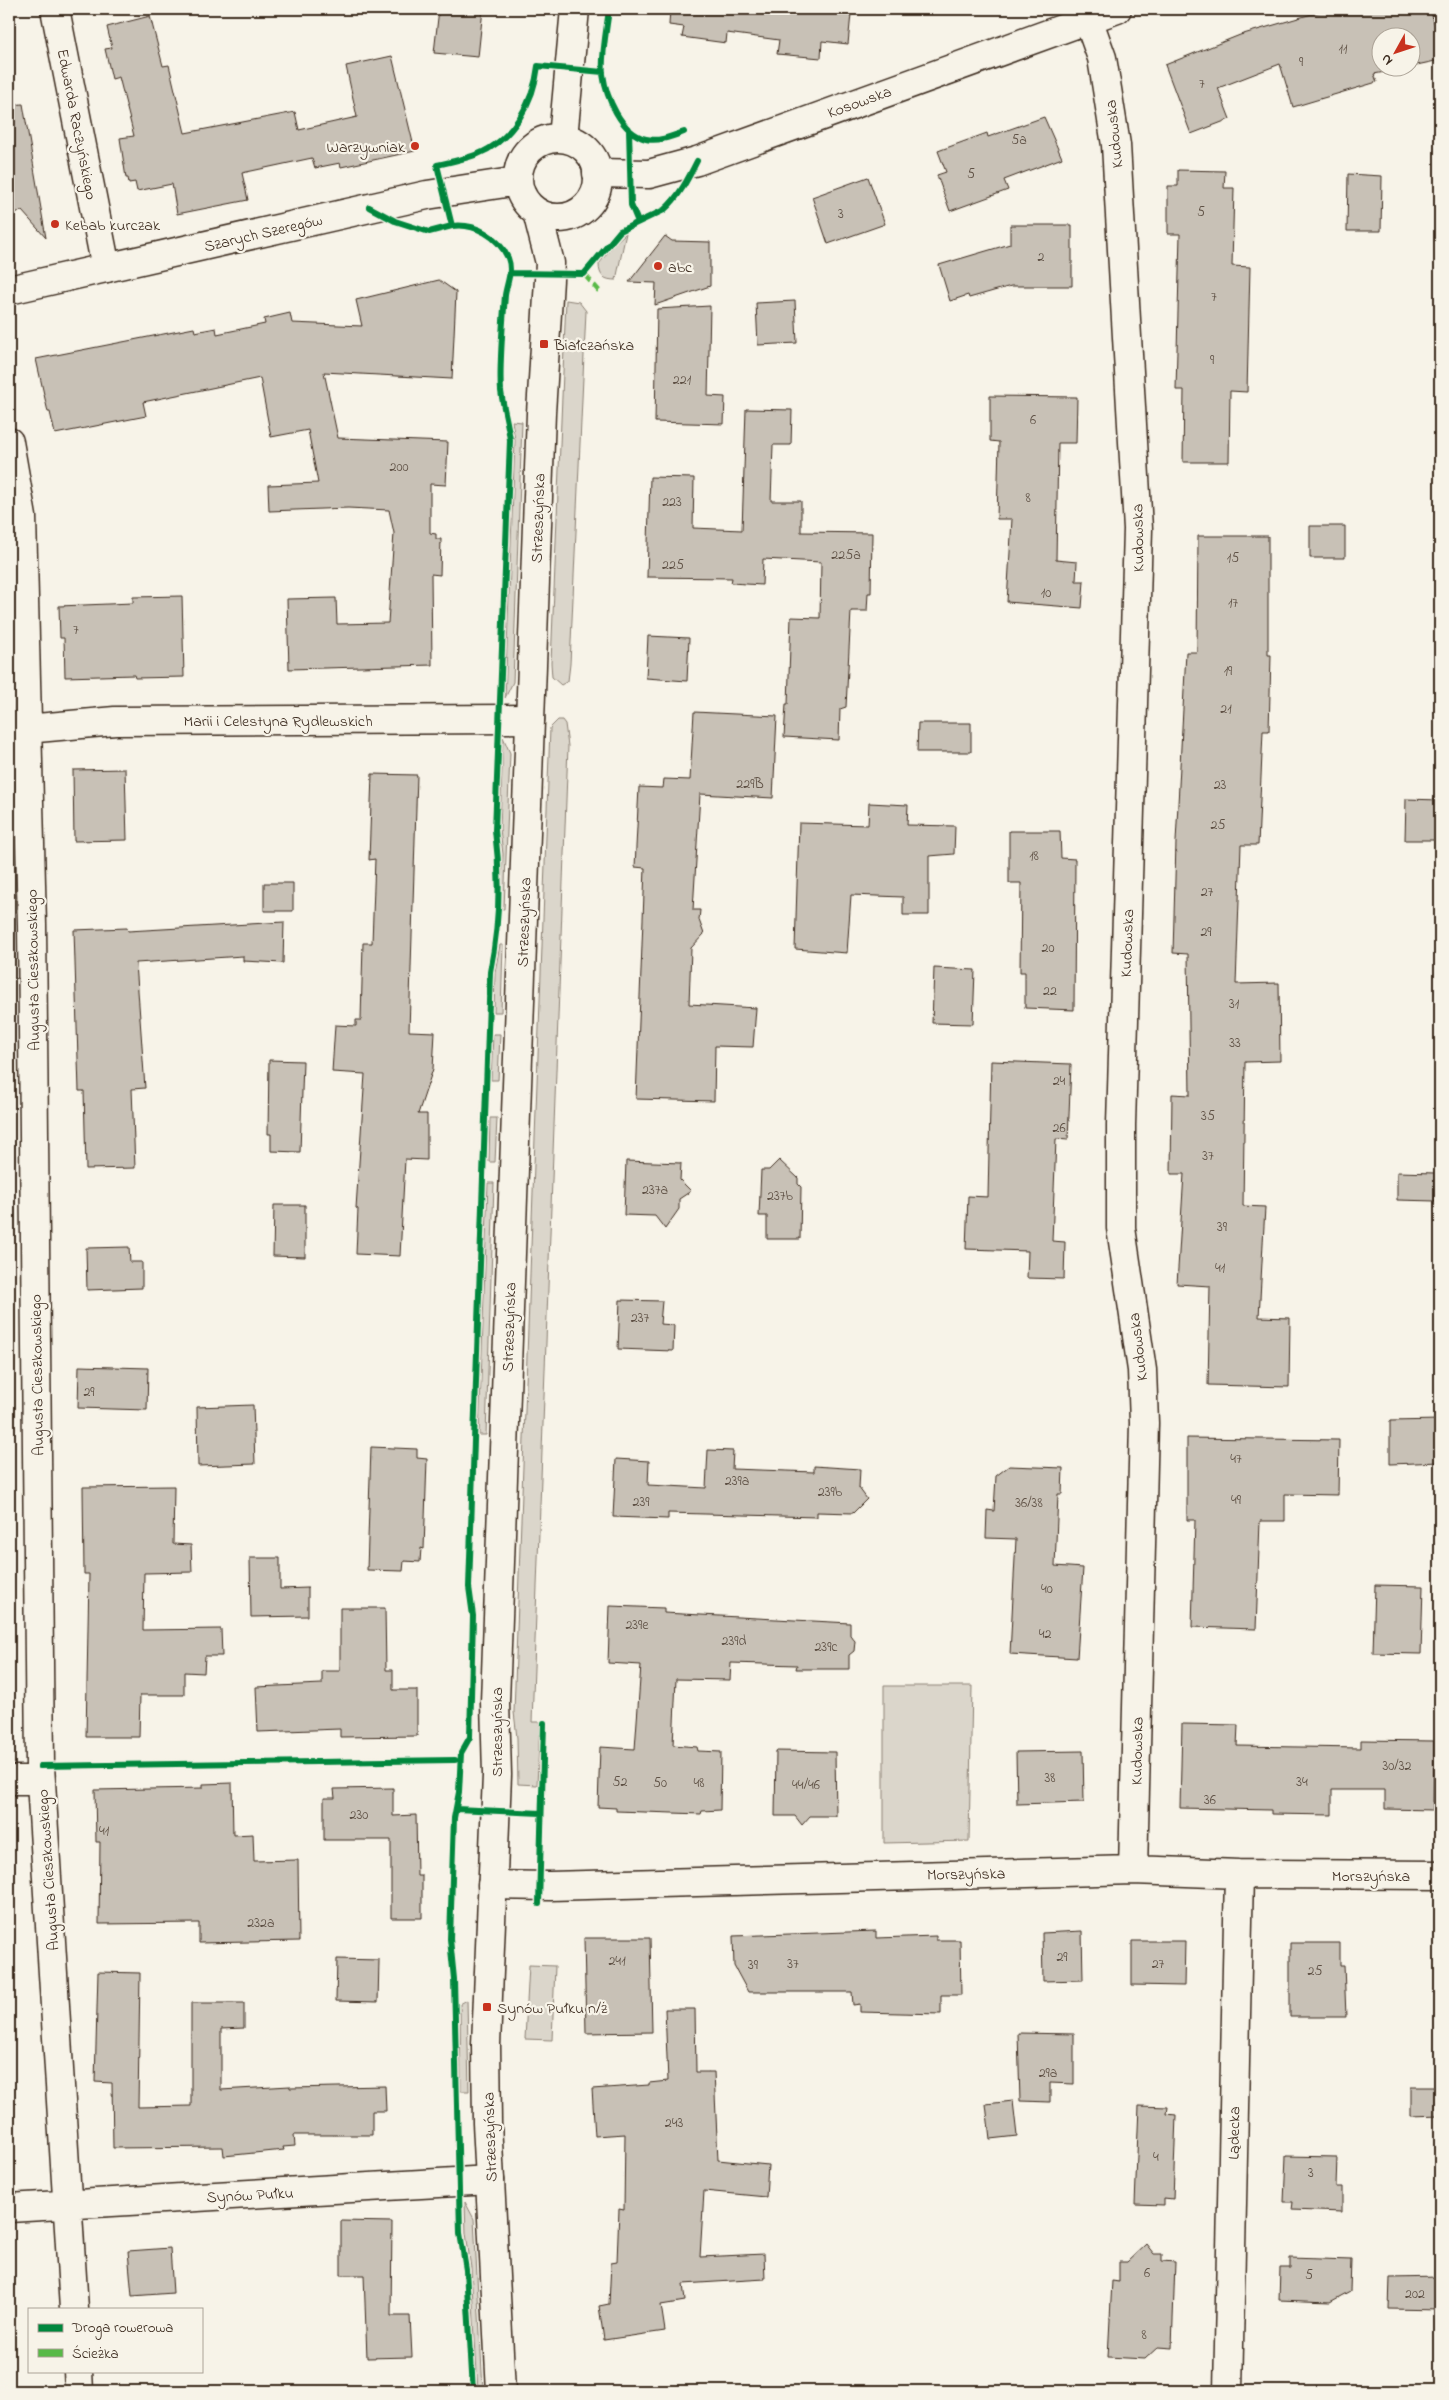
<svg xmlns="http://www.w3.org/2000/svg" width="1449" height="2400" font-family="'Indie Flower',sans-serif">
  <rect width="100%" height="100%" fill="#f7f3e8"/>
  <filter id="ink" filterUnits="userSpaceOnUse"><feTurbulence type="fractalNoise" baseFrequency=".02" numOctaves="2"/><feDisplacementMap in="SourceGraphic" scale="10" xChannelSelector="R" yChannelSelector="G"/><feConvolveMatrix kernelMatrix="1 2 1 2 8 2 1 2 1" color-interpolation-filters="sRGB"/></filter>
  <g filter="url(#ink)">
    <path fill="#dbd6cb" stroke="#8b8074" d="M 626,233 L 616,280 C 605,280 599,277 599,264 L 615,243 Z
      M 566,300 L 579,302 L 586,311 L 570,664 L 568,681 L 561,685 L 552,677 L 551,663 Z
      M 512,421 L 522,422 L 513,682 L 505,698 L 515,440 Z
      M 558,720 L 562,720 L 565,724 L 568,746 L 532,1722 L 540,1722 L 537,1785 L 518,1784 L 517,1738 L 514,1712 L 550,728 Z
      M 503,737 L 510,753 L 504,909 L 501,909 L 503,854 L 500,829 Z
      M 500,945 L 503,945 L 501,1012 L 494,1012 L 495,972 Z
      M 493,1034 L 500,1034 L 498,1080 L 491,1080 Z
      M 490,1118 L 497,1118 L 495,1162 L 489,1162 Z
      M 488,1183 L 494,1183 L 486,1435 L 479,1435 Z
      M 884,1686 L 972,1686 L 969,1841 L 884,1843 Z
      M 529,1965 L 555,1966 L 552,2040 L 525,2039 Z
      M 467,2000 L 469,2091 L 461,2091 L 460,2004 Z
      M 465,2202 L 474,2219 L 483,2391 L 478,2391 L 471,2268 L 466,2233 Z"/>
    <path fill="#c8c1b6" stroke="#3b2a1e" d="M 439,9 L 483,9 L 478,57 L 434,53 Z
      M 670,9 L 807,9 L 851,14 L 848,44 L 822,41 L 821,58 L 777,54 L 779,40 L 727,33 L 726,43 L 682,37 L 684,27 L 669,25 Z
      M 1329,9 L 1430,9 L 1440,43 L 1440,60 L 1412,66 L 1412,38 L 1382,38 L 1382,68 L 1406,68 L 1374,74 L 1377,82 L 1293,107 L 1280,64 L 1218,88 L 1230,119 L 1191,134 L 1165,65 L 1240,35 Z
      M 150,16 L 163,66 L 169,65 L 185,133 L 295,112 L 299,130 L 357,117 L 346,66 L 392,56 L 415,151 L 341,167 L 340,163 L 315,168 L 312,158 L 242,173 L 248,200 L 177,214 L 172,184 L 137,191 L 135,182 L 129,183 L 128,178 L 126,178 L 120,138 L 134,136 L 119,77 L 112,79 L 105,49 L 112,48 L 107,27 Z
      M 23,104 L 46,238 L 22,211 L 9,214 L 9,105 Z
      M 1044,117 L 1062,158 L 1004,180 L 1008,190 L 950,211 L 937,175 L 946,172 L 938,151 L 987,133 L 988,137 Z
      M 1178,170 L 1225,171 L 1224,188 L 1234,188 L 1232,266 L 1250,267 L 1247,392 L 1230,391 L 1229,462 L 1183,462 L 1184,390 L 1176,390 L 1180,234 L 1168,234 L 1168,186 L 1178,186 Z
      M 1348,174 L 1382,176 L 1381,231 L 1347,231 Z
      M 868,177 L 885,224 L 828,244 L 812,197 Z
      M 1010,225 L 1072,225 L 1072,286 L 1011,286 L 969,298 L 968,295 L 950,301 L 939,265 L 1010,244 Z
      M 665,236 L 672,241 L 710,242 L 710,286 L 655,305 L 656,283 L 629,282 Z
      M 439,280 L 456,292 L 452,379 L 324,372 L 338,438 L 448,442 L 446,485 L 430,484 L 430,533 L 436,534 L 436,539 L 441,539 L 440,575 L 431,574 L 432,665 L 289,669 L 287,599 L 336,598 L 337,624 L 388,623 L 394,533 L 389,510 L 348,508 L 269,511 L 268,485 L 318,483 L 308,430 L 271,437 L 260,378 L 143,402 L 146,416 L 55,434 L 50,412 L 48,412 L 36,359 L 194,328 L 195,332 L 216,328 L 217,334 L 265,324 L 264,319 L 290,313 L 292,323 L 362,326 L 356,300 Z
      M 795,301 L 797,343 L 758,345 L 756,303 Z
      M 710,306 L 708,396 L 725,397 L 724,424 L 655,422 L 657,309 Z
      M 990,396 L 1077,397 L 1076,443 L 1058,443 L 1056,560 L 1077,562 L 1076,581 L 1084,581 L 1082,608 L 1007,602 L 1012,519 L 997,519 L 999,442 L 990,441 Z
      M 746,409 L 792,410 L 791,445 L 773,445 L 771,501 L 801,501 L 801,532 L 872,533 L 871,593 L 868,593 L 867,611 L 851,611 L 846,707 L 840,709 L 839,740 L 784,737 L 786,704 L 788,704 L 791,617 L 820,618 L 821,562 L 763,559 L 762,585 L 731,583 L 732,578 L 647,577 L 650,477 L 694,478 L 693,528 L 742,530 Z
      M 1310,526 L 1345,526 L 1345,558 L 1310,558 Z
      M 1198,536 L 1268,536 L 1268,655 L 1271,655 L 1269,731 L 1263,731 L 1258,845 L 1241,845 L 1236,984 L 1279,983 L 1280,1061 L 1245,1062 L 1243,1206 L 1265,1207 L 1259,1317 L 1290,1318 L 1289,1387 L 1208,1385 L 1210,1286 L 1177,1284 L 1184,1174 L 1171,1174 L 1172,1094 L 1190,1095 L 1188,954 L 1173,953 L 1176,842 L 1186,652 L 1197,652 Z
      M 182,596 L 184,677 L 135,678 L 134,675 L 65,677 L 64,638 L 60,638 L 59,606 L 133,603 L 133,597 Z
      M 648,636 L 689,638 L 687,681 L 646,678 Z
      M 694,712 L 777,716 L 773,798 L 700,794 L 693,910 L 700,910 L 699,920 L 704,934 L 691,948 L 689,1004 L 756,1008 L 753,1047 L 715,1046 L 714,1101 L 636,1099 L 645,868 L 635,867 L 639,787 L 663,788 L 664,779 L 690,780 Z
      M 918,723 L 971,723 L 971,752 L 917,752 Z
      M 125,769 L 127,840 L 74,841 L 73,770 Z
      M 372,774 L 417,775 L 409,1031 L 435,1032 L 433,1069 L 418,1114 L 427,1114 L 427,1160 L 405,1159 L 400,1256 L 356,1254 L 358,1209 L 356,1208 L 365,1074 L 332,1072 L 335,1025 L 356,1026 L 356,1020 L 361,1020 L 363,943 L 372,943 L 375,859 L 369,860 Z
      M 1406,799 L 1440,800 L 1440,840 L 1405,840 Z
      M 869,803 L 908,805 L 907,825 L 955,826 L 954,854 L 929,856 L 929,915 L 903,915 L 903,897 L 851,895 L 847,953 L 795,949 L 799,823 L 868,825 Z
      M 1009,831 L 1060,831 L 1061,858 L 1075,859 L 1074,1010 L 1025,1008 L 1025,972 L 1020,972 L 1021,883 L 1009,883 Z
      M 264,883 L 293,883 L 293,911 L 264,911 Z
      M 284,922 L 283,963 L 243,961 L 243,956 L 136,963 L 145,1088 L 132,1089 L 135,1168 L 86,1169 L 84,1091 L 79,1091 L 74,930 L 127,928 L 128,931 Z
      M 934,968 L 975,970 L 973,1024 L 932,1023 Z
      M 269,1060 L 303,1061 L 300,1152 L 271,1151 L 271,1134 L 268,1134 Z
      M 991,1061 L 1071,1064 L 1068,1140 L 1056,1139 L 1052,1241 L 1065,1242 L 1064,1279 L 1027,1278 L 1028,1251 L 966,1249 L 968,1196 L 988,1197 Z
      M 779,1160 L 798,1178 L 798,1184 L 801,1187 L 800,1239 L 767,1239 L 767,1216 L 759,1216 L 761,1170 L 769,1170 Z
      M 626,1161 L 681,1163 L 680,1180 L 691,1191 L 679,1199 L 679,1209 L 665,1229 L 655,1216 L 624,1215 Z
      M 1397,1172 L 1435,1173 L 1435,1201 L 1397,1200 Z
      M 274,1205 L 305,1205 L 305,1257 L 273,1256 Z
      M 129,1247 L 130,1262 L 142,1262 L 142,1288 L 87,1290 L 86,1248 Z
      M 620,1300 L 662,1301 L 660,1324 L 674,1325 L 673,1351 L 618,1349 Z
      M 79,1366 L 148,1368 L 147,1410 L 78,1408 Z
      M 253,1405 L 255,1464 L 198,1466 L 197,1407 Z
      M 1440,1420 L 1440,1462 L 1390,1464 L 1390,1421 Z
      M 1187,1438 L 1339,1440 L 1338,1495 L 1285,1494 L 1285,1521 L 1260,1521 L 1256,1629 L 1192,1627 L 1195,1520 L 1187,1520 Z
      M 371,1447 L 417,1449 L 417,1458 L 427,1459 L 424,1549 L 421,1548 L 420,1562 L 404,1561 L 403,1571 L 367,1570 Z
      M 708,1450 L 733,1451 L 732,1469 L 814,1472 L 814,1466 L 860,1469 L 859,1488 L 867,1499 L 853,1513 L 817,1512 L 817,1517 L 668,1513 L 668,1519 L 613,1517 L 616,1459 L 649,1461 L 648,1485 L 706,1488 Z
      M 1009,1466 L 1063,1468 L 1062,1494 L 1058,1494 L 1055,1566 L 1083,1568 L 1077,1658 L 1010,1654 L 1016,1539 L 986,1538 L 987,1510 L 994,1511 L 996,1476 Z
      M 174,1486 L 173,1544 L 191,1545 L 192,1572 L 144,1573 L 143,1630 L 221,1629 L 222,1656 L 205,1656 L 204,1673 L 184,1672 L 184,1695 L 140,1695 L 139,1737 L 86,1737 L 89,1574 L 84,1574 L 83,1487 Z
      M 250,1558 L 280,1558 L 280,1589 L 308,1588 L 308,1616 L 251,1617 Z
      M 1375,1585 L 1423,1586 L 1421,1654 L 1373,1653 Z
      M 610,1606 L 664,1608 L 664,1613 L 850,1623 L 850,1635 L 855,1641 L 854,1651 L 849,1655 L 849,1669 L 796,1669 L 797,1665 L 731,1663 L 730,1680 L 676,1679 L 673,1745 L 697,1747 L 698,1751 L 721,1752 L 720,1810 L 702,1811 L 701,1814 L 616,1811 L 616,1808 L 598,1807 L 600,1747 L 635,1749 L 641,1665 L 608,1663 Z
      M 340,1608 L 385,1608 L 386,1670 L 393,1670 L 393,1690 L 417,1690 L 417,1736 L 340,1737 L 340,1729 L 258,1732 L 256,1687 L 322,1684 L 322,1671 L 340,1671 Z
      M 1182,1724 L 1238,1725 L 1237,1746 L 1361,1748 L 1361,1740 L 1434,1741 L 1433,1810 L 1385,1809 L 1385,1790 L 1332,1790 L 1332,1815 L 1271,1814 L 1271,1810 L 1180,1808 Z
      M 776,1751 L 835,1752 L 836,1816 L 810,1816 L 802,1825 L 795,1816 L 775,1816 Z
      M 1083,1751 L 1084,1802 L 1017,1804 L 1016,1752 Z
      M 232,1783 L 233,1835 L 253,1834 L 254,1861 L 298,1860 L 299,1941 L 199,1943 L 199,1923 L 99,1924 L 100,1842 L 96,1842 L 95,1790 L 203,1788 L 203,1784 Z
      M 393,1788 L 393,1816 L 416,1815 L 417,1876 L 422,1876 L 422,1918 L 391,1918 L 391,1840 L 324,1840 L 324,1798 L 335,1798 L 334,1789 Z
      M 876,1931 L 876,1938 L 936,1936 L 936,1940 L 960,1940 L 961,1995 L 941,1995 L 941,2014 L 860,2012 L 860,2004 L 853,2005 L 852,1992 L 748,1992 L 734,1966 L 733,1936 Z
      M 1082,1931 L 1083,1980 L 1043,1981 L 1042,1933 Z
      M 584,1938 L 650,1938 L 652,2032 L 586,2033 Z
      M 1132,1941 L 1185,1941 L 1184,1986 L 1132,1985 Z
      M 1290,1943 L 1340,1943 L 1340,1965 L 1344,1965 L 1346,2017 L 1290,2017 Z
      M 337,1959 L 379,1960 L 378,2002 L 336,2001 Z
      M 98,1972 L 140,1973 L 138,2107 L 191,2106 L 191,2003 L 244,2003 L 244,2028 L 221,2029 L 221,2090 L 290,2086 L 290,2088 L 385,2086 L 386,2111 L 372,2111 L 372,2135 L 294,2135 L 295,2146 L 283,2147 L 284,2150 L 224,2156 L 223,2147 L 113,2148 L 112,2083 L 95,2082 Z
      M 665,2009 L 695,2009 L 696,2072 L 714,2072 L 718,2160 L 768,2165 L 766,2197 L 704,2191 L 700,2257 L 764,2254 L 765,2279 L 683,2284 L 685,2301 L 661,2305 L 665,2331 L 604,2340 L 599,2306 L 609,2304 L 611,2263 L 617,2262 L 619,2209 L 624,2210 L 625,2134 L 595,2136 L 592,2089 L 649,2085 L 649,2083 L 668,2081 Z
      M 1018,2033 L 1074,2034 L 1074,2084 L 1050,2083 L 1050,2102 L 1020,2101 Z
      M 1411,2087 L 1440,2087 L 1440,2115 L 1411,2116 Z
      M 1013,2101 L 1017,2136 L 990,2139 L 986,2104 Z
      M 1139,2106 L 1168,2107 L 1167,2114 L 1176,2115 L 1173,2199 L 1164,2198 L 1164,2205 L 1135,2204 Z
      M 1286,2156 L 1337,2157 L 1336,2187 L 1342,2187 L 1342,2212 L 1292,2210 L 1293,2202 L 1284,2202 Z
      M 341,2221 L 392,2222 L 391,2316 L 410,2316 L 412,2357 L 367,2358 L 364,2275 L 341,2275 Z
      M 1146,2244 L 1154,2254 L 1162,2254 L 1162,2261 L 1175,2262 L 1172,2348 L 1158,2347 L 1145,2359 L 1108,2357 L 1112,2281 L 1119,2282 L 1119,2262 L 1127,2262 Z
      M 170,2248 L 173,2293 L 132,2296 L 128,2251 Z
      M 1290,2258 L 1351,2260 L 1350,2291 L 1330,2302 L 1279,2300 L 1280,2268 L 1290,2268 Z
      M 1440,2277 L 1440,2310 L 1389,2309 L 1390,2278 Z"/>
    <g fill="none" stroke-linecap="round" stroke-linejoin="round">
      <g stroke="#3b2a1e" stroke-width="31">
        <path id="street" d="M 55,9 L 106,268
          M 1088,19 L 1102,58 L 1116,145 L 1138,529 L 1121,1125 L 1121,1228 L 1142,1370 L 1144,1423 L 1133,1870
          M 597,173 L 649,174 L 697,161 L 1117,9
          M 9,442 L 22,517 L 32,925 L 40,1766 L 74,2309
          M 26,729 L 115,721 L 530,719
          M 9,1780 L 41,1780
          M 492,1885 L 550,1886 L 1133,1870 L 1239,1874 L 1440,1875
          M 9,2208 L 490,2180
          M 78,2371 L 79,2391
          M 1228,2391 L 1239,1874"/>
      </g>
      <g stroke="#3b2a1e" stroke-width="31">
        <path id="secondary" d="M 563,138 L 575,9
          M518 178a40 40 0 1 1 80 0a40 40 0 1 1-80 0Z
          M 9,290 L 427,195 L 518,181
          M 501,2391 L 487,2123 L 486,2045 L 497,1775 L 495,1702 L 541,413 L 550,263 L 537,212"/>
      </g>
      <use href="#street" stroke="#f7f3e8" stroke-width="28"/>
      <use href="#secondary" stroke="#f7f3e8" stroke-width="28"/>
      <path stroke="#58b947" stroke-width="5" stroke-dasharray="10 5" stroke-linecap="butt" d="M 584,274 L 599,291"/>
      <g stroke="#f7f3e8" stroke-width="9">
        <path id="cycleway" d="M 609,9 C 607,27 601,56 603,74 C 606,97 621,133 646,139 C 659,142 673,136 684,132
          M 629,129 L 631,205 L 638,222
          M 369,207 L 395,221 L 429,232 L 452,226
          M 511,273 L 584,274 L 620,231 L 664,210 C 679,197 688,179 697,161
          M 40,1766 L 455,1760
          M 456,1809 L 541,1813
          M 539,1904 L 544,1723
          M 473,2391 L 466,2270 L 460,2233 L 454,1979 L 450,1939 L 454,1818 L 459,1792 L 461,1753 L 470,1737 L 473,1616 L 469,1587 L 490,972 C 499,927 501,876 495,830 L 510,440 C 508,423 503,407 501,391 C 499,365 503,322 505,295 C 507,282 513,271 508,258 C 498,236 475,223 452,226 L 437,165 C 450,162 465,159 478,154 C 513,140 534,101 538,66 L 603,72"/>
      </g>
      <use href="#cycleway" stroke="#00873e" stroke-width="6"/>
    </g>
  </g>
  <g fill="#c8321e" stroke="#f7f3e8" stroke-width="2">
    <circle cx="415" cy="146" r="5"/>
    <circle cx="55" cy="224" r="5"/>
    <circle cx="658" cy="266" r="5"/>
    <rect x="539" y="339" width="10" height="10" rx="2.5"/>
    <rect x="482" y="2002" width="10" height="10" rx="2.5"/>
  </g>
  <g text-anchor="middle" stroke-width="4.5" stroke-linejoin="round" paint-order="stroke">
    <g font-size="14" fill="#5e5044">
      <text x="1343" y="53">11</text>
      <text x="1301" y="66">9</text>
      <text x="1202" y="88">7</text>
      <text x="1019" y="144">5a</text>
      <text x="971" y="178">5</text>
      <text x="1201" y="216">5</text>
      <text x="841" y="218">3</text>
      <text x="1041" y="261">2</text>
      <text x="1214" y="301">7</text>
      <text x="1212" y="364">9</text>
      <text x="682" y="384">221</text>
      <text x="1033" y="424">6</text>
      <text x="399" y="471">200</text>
      <text x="1028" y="502">8</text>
      <text x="672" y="506">223</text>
      <text x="846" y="559">225a</text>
      <text x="1233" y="562">15</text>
      <text x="673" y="569">225</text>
      <text x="1046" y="597">10</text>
      <text x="1233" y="607">17</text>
      <text x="76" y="634">7</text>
      <text x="1228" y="675">19</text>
      <text x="1226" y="713">21</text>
      <text x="750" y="788">229B</text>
      <text x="1220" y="789">23</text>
      <text x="1218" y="829">25</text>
      <text x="1034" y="860">18</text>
      <text x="1207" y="896">27</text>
      <text x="1206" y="936">29</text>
      <text x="1048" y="952">20</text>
      <text x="1050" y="995">22</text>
      <text x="1234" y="1008">31</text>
      <text x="1235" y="1047">33</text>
      <text x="1059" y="1085">24</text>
      <text x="1208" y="1120">35</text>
      <text x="1059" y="1132">26</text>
      <text x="1208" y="1160">37</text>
      <text x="655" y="1194">237a</text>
      <text x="780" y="1200">237b</text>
      <text x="1222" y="1231">39</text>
      <text x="1220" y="1272">41</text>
      <text x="640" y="1322">237</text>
      <text x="89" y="1396">29</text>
      <text x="1236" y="1463">47</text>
      <text x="737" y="1485">239a</text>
      <text x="830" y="1496">239b</text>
      <text x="1236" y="1504">49</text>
      <text x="641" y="1506">239</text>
      <text x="1029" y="1507">36/38</text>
      <text x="1047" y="1593">40</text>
      <text x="637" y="1629">239e</text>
      <text x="1045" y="1638">42</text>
      <text x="734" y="1645">239d</text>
      <text x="826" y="1651">239c</text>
      <text x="1397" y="1770">30/32</text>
      <text x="1050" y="1782">38</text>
      <text x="620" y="1786">52</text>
      <text x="1302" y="1786">34</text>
      <text x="660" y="1787">50</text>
      <text x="699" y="1787">48</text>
      <text x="806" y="1789">44/46</text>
      <text x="1210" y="1804">36</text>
      <text x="359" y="1819">230</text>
      <text x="104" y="1835">41</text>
      <text x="261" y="1927">232a</text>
      <text x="1062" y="1961">29</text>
      <text x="617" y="1965">241</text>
      <text x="793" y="1968">37</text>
      <text x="1158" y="1968">27</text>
      <text x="753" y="1969">39</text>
      <text x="1315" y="1975">25</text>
      <text x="1048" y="2077">29a</text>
      <text x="674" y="2127">243</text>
      <text x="1156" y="2161">4</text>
      <text x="1311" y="2177">3</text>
      <text x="1147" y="2277">6</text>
      <text x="1309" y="2279">5</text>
      <text x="1415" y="2298">202</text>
      <text x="1144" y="2339">8</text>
    </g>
    <g font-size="16" fill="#3b2a1e" stroke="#f7f3e8">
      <text transform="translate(859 101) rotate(-20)" y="6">Kosowska</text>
      <text transform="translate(78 124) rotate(79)" y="6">Edwarda Raczyńskiego</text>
      <text transform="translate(1113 134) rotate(-96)" y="6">Kudowska</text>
      <text transform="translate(263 232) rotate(-13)" y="6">Szarych Szeregów</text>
      <text transform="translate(537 518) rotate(-88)" y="6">Strzeszyńska</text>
      <text transform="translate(1137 538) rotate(-91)" y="6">Kudowska</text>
      <text x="278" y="726">Marii i Celestyna Rydlewskich</text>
      <text transform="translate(523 922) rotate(-88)" y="6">Strzeszyńska</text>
      <text transform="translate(1126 943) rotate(-88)" y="6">Kudowska</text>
      <text transform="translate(32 970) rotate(-91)" y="6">Augusta Cieszkowskiego</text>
      <text transform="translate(508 1327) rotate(-88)" y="6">Strzeszyńska</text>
      <text transform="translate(1137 1347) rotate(-97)" y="6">Kudowska</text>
      <text transform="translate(36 1375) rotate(-91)" y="6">Augusta Cieszkowskiego</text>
      <text transform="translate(496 1732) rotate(-90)" y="6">Strzeszyńska</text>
      <text transform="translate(1136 1751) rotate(-89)" y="6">Kudowska</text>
      <text transform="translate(47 1870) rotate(-94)" y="6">Augusta Cieszkowskiego</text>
      <text transform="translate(966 1873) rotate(-1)" y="6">Morszyńska</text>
      <text x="1371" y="1881">Morszyńska</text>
      <text transform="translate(1233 2133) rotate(-89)" y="6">Lądecka</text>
      <text transform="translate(489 2137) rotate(-92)" y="6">Strzeszyńska</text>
      <text transform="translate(250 2194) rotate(-3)" y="6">Synów Pułku</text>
    </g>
    <g font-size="16" fill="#3b2a1e" stroke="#f7f3e8" text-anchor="start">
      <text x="405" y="152" text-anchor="end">Warzywniak</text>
      <text x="65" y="230">Kebab kurczak</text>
      <text x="668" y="272">abc</text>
      <text x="554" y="350">Białczańska</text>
      <text x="497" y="2013">Synów Pułku n/ż</text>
    </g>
  </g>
  <rect width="1449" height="2400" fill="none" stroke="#f7f3e8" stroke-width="30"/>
  <rect x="15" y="15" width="1419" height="2370" fill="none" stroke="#3b2a1e" stroke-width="2" filter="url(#ink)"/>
  <rect x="28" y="2308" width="175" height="65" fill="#f7f3e8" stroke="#aca397"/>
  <rect x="38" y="2324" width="25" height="8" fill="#00873e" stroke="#aca397"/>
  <text x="72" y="2332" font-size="15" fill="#3b2a1e">Droga rowerowa</text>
  <rect x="38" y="2349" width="25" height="8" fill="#58b947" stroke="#aca397"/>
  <text x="72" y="2358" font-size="15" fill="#3b2a1e">Ścieżka</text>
  <g transform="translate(1396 52) rotate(230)"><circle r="24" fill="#f7f3e8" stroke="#aca397"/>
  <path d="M0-4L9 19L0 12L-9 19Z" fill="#c8321e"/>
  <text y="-8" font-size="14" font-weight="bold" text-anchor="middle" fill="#3b2a1e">N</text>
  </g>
</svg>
